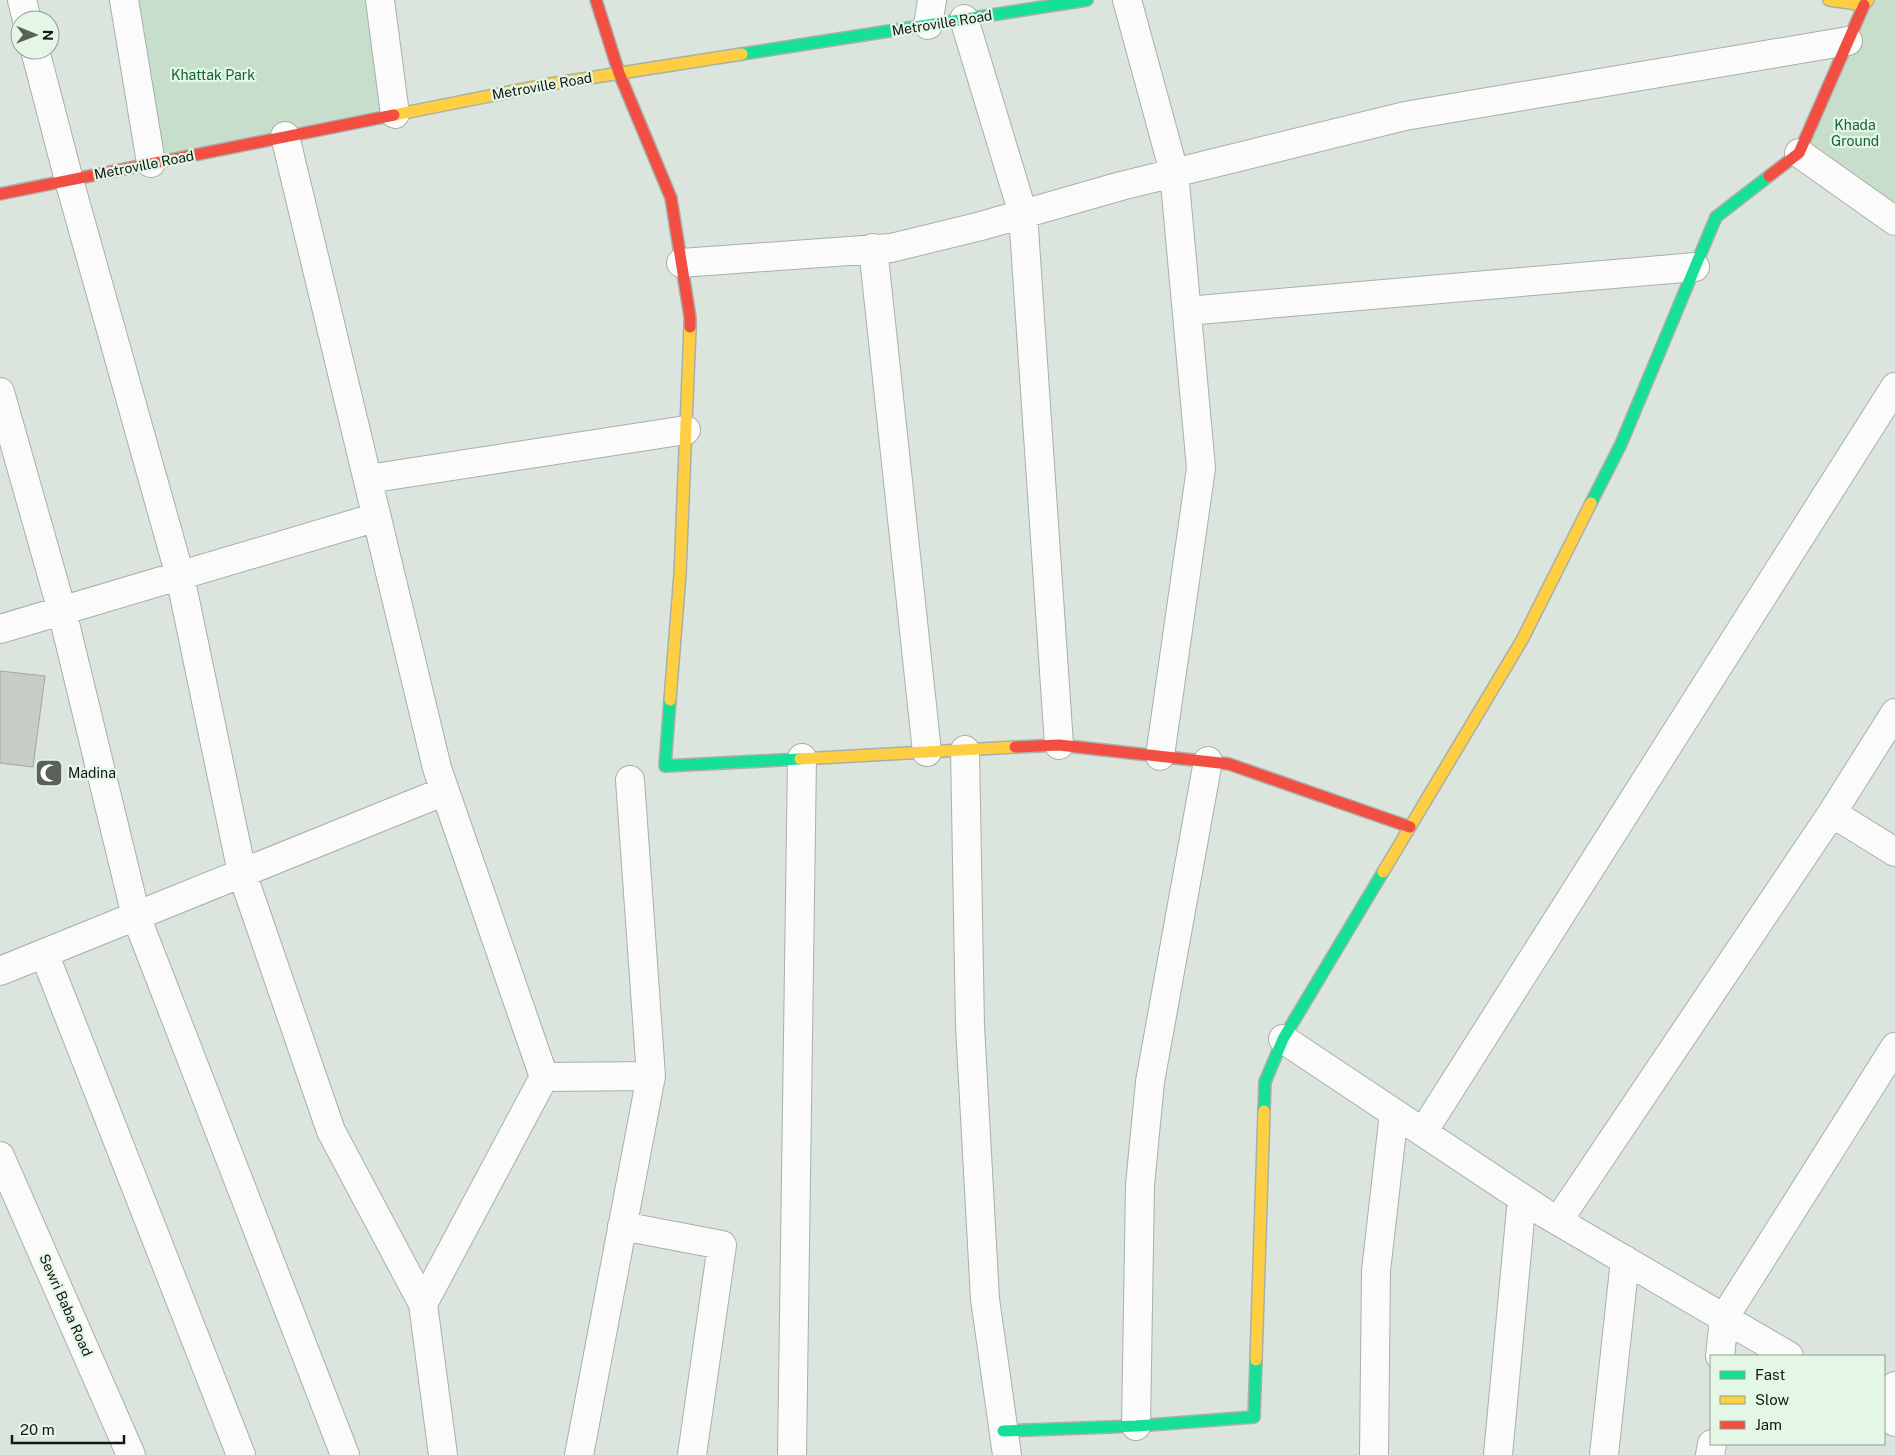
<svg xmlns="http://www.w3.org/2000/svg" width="1895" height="1455" font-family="'Public Sans',sans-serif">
  <rect width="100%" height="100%" fill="#dbe5dd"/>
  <path fill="#c8decc" d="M 124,0 L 380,0 L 395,114 L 151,163 Z
    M 1868,0 L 1895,0 L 1895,219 L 1806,148 Z"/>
  <path fill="#c6cdc7" stroke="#a1a8a2" d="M 0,671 L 45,676 L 33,767 L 0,763 Z"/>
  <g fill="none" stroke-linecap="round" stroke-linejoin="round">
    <g stroke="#a8b0a9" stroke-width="30">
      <path id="street" d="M 22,0 L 27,20
        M 124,0 L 151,163
        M 380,0 L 395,114
        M 1127,0 L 1174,172 L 1201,468 L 1160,756
        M 964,19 L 1023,214 L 1059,745
        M 928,25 L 932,0
        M 35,50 L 69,180 L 180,576 L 242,873 L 331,1131 L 423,1304 L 443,1455
        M 285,136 L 437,768 L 544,1077 L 651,1076
        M 1799,153 L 1895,221
        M 873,248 L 927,752
        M 681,263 L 891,248 L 981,226 L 1121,186 L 1405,116 L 1848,41
        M 1187,311 L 1695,267
        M 0,392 L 62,611 L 136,916 L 345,1455
        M 368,479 L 686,430
        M 0,629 L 377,517
        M 965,750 L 970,1026 L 985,1299 L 1007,1455
        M 1832,813 L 1895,852
        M 44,953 L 241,1455
        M 0,971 L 445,791
        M 1283,1039 L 1546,1214 L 1789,1356
        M 1423,1132 L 1895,387
        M 0,1156 L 131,1455
        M 1558,1221 L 1832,813 L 1895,713
        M 622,1226 L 722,1245 L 692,1455
        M 423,1304 L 544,1077
        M 1720,1356 L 1724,1318 L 1895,1047
        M 1884,1402 L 1895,1386
        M 1884,1415 L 1895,1422
        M 1136,1426 L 1140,1185 L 1150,1082 L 1208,761
        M 579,1455 L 651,1076 L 630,780
        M 792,1455 L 802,758
        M 1374,1455 L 1376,1271 L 1394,1113
        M 1498,1455 L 1522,1198
        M 1604,1455 L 1625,1260
        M 1710,1455 L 1712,1444"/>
    </g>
    <g stroke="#a8b0a9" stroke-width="14">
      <path id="fast" d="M 742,54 L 1087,0
        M 1591,503 L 1621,444 L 1716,217 L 1769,176
        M 670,700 L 665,766 L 800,759
        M 1264,1111 L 1265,1082 L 1283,1039 L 1383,872
        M 1003,1431 L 1136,1426 L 1254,1417 L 1256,1360"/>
    </g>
    <g stroke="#a8b0a9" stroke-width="14">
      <path id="slow" d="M 1829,0 L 1864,5 L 1868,0
        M 394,115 L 544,85 L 742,54
        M 670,700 L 680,574 L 690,327
        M 800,759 L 1015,747
        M 1383,872 L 1522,640 L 1591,503
        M 1256,1360 L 1264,1111"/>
    </g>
    <g stroke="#a8b0a9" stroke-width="14">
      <path id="jam" d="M 596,0 L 619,73 L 671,198 L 690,317 L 690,327
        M 1769,176 L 1799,153 L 1864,5
        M 0,194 L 394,115
        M 1015,747 L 1059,745 L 1229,764 L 1410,827"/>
    </g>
    <use href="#street" stroke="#fafbfa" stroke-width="28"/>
    <use href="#fast" stroke="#16e098" stroke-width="11"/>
    <use href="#slow" stroke="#ffcf43" stroke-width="11"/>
    <use href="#jam" stroke="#f24e42" stroke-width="11"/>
  </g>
  <defs>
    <g id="mosque-square" transform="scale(1.4375)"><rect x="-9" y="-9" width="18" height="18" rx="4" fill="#59615a" stroke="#e4f7e7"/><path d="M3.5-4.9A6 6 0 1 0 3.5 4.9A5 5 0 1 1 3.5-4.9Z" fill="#fff"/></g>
  </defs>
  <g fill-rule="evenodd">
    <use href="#mosque-square" x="49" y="773"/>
  </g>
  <g text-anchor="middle" stroke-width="4.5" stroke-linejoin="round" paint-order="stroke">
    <g font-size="14" fill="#131a14" stroke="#e4f7e7">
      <text transform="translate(942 23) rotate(-9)" y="5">Metroville Road</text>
      <text transform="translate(542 86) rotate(-10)" y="5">Metroville Road</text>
      <text transform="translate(144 165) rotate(-11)" y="5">Metroville Road</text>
      <text transform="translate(66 1305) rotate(66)" y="5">Sewri Baba Road</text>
    </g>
    <g font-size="14" fill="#156231" stroke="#e4f7e7">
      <text x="213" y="80">Khattak Park</text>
      <text x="1855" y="130">Khada<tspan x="1855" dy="16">Ground</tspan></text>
    </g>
    <g font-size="14" fill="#131a14" stroke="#e4f7e7" text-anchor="start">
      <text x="68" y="778">Madina</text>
    </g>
  </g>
  <rect x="1710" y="1355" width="175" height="90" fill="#e4f7e7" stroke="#909f93"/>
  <rect x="1720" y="1371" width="25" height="8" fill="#16e098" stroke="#909f93"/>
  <text x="1755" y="1380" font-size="15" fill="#131a14">Fast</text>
  <rect x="1720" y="1396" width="25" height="8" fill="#ffcf43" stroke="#909f93"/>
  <text x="1755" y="1405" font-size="15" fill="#131a14">Slow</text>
  <rect x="1720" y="1421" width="25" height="8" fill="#f24e42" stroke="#909f93"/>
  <text x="1755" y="1430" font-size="15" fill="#131a14">Jam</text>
  <g transform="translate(35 35) rotate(91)"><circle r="24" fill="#e4f7e7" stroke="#909f93"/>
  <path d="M0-4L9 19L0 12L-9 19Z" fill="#59615a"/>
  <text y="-8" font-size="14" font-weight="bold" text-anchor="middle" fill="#131a14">N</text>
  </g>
  <path d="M12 1435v8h112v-8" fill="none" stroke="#131a14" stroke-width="2.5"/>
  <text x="20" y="1435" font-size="15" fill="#131a14" stroke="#e4f7e7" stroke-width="4" paint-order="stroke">20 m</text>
</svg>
